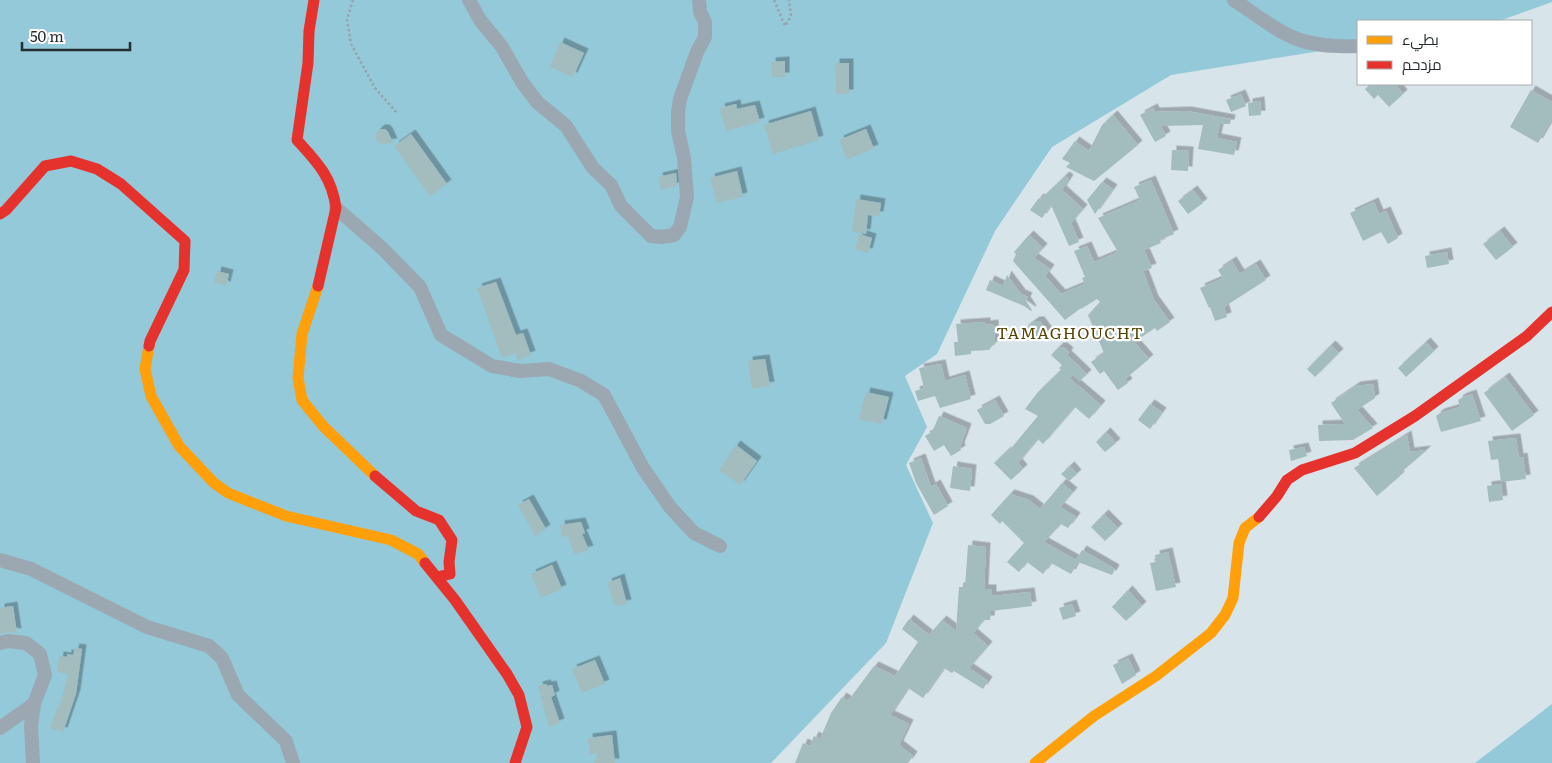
<svg xmlns="http://www.w3.org/2000/svg" width="1552" height="763" font-family="Literata,Cairo,serif">
  <defs>
    <filter id="shadow"><feDropShadow dx="4.5" dy="-4.5" stdDeviation="0" flood-color="#0004"/></filter>
  </defs>
  <rect width="100%" height="100%" fill="#d7e4e9"/>
  <path fill="#93c9d9" d="M 0,0 L 1552,0 L 1552,2 L 1499,21 L 1358,21 L 1358,45 L 1171,75 L 1052,147 L 995,231 L 937,354 L 905,376 L 927,427 L 906,465 L 933,523 L 886,643 L 771,763 L 0,763 Z
    M 1552,704 L 1552,763 L 1475,763 Z"/>
  <path fill="#a3bcbe" filter="url(#shadow)" d="M 560,42 L 584,53 L 573,77 L 550,67 Z
    M 785,61 L 785,77 L 772,77 L 771,62 Z
    M 835,63 L 849,63 L 849,94 L 836,94 Z
    M 1369,84 L 1395,84 L 1403,94 L 1389,107 L 1378,95 L 1374,99 L 1365,89 L 1369,85 Z
    M 1531,90 L 1552,102 L 1552,119 L 1538,143 L 1510,127 Z
    M 1241,94 L 1246,106 L 1231,112 L 1226,100 Z
    M 1260,101 L 1261,115 L 1249,116 L 1248,103 Z
    M 736,104 L 737,109 L 755,105 L 760,122 L 726,131 L 720,108 Z
    M 1153,108 L 1155,112 L 1187,111 L 1231,119 L 1230,124 L 1220,124 L 1217,138 L 1237,142 L 1234,155 L 1198,149 L 1203,125 L 1161,126 L 1166,136 L 1155,142 L 1140,115 Z
    M 811,111 L 819,140 L 773,154 L 764,125 Z
    M 1113,115 L 1138,145 L 1094,181 L 1066,167 L 1070,163 L 1062,159 L 1075,141 L 1089,151 L 1102,125 Z
    M 380,129 L 385,129 L 388,132 L 393,143 L 382,144 L 377,142 L 375,134 Z
    M 866,129 L 874,149 L 847,159 L 839,140 Z
    M 411,134 L 447,184 L 430,196 L 394,146 Z
    M 1172,150 L 1189,151 L 1188,171 L 1171,170 Z
    M 737,171 L 743,197 L 717,203 L 710,178 Z
    M 676,173 L 677,186 L 661,190 L 658,177 Z
    M 1065,176 L 1069,179 L 1062,190 L 1083,209 L 1071,223 L 1079,242 L 1069,246 L 1051,205 L 1042,218 L 1030,210 L 1039,198 L 1041,199 Z
    M 1151,180 L 1174,234 L 1160,240 L 1161,243 L 1144,250 L 1152,268 L 1143,271 L 1154,300 L 1170,322 L 1157,331 L 1155,328 L 1134,342 L 1149,359 L 1125,379 L 1128,383 L 1118,390 L 1104,371 L 1100,374 L 1091,362 L 1104,353 L 1088,315 L 1100,302 L 1097,299 L 1081,309 L 1081,308 L 1065,320 L 1013,261 L 1016,254 L 1014,252 L 1029,235 L 1043,248 L 1034,258 L 1050,269 L 1045,276 L 1061,294 L 1085,284 L 1082,278 L 1085,277 L 1074,251 L 1087,246 L 1094,262 L 1118,252 L 1098,218 L 1140,200 L 1134,187 Z
    M 1102,182 L 1113,189 L 1095,214 L 1087,200 Z
    M 1193,190 L 1203,203 L 1188,214 L 1178,201 Z
    M 856,199 L 881,203 L 879,216 L 868,215 L 866,234 L 852,232 Z
    M 1374,202 L 1379,214 L 1386,211 L 1398,238 L 1388,244 L 1381,232 L 1363,241 L 1350,213 Z
    M 1500,231 L 1513,247 L 1496,260 L 1483,244 Z
    M 859,234 L 872,238 L 868,253 L 855,249 Z
    M 1447,252 L 1449,264 L 1427,268 L 1425,256 Z
    M 1232,261 L 1240,274 L 1256,264 L 1266,280 L 1224,307 L 1227,317 L 1215,321 L 1210,307 L 1209,308 L 1200,288 L 1223,278 L 1218,270 Z
    M 217,271 L 229,274 L 226,286 L 214,282 Z
    M 1007,275 L 1021,294 L 1028,297 L 1026,301 L 1032,310 L 1031,311 L 1024,306 L 986,290 L 990,280 L 1003,286 Z
    M 496,282 L 516,335 L 523,333 L 531,355 L 518,360 L 515,353 L 502,358 L 477,288 Z
    M 1035,321 L 1040,321 L 1048,332 L 1034,342 L 1024,329 Z
    M 986,322 L 986,325 L 994,324 L 995,342 L 989,350 L 971,351 L 971,354 L 955,356 L 954,342 L 958,342 L 956,324 Z
    M 1426,342 L 1434,351 L 1406,377 L 1398,368 Z
    M 1331,345 L 1339,353 L 1315,377 L 1307,369 Z
    M 1059,347 L 1063,347 L 1069,352 L 1067,355 L 1087,374 L 1080,381 L 1073,375 L 1069,378 L 1101,405 L 1089,419 L 1075,407 L 1043,444 L 1038,439 L 1018,463 L 1023,469 L 1011,480 L 994,463 L 1007,451 L 1008,452 L 1038,416 L 1025,409 L 1038,392 L 1061,370 L 1059,368 L 1062,365 L 1051,355 Z
    M 765,359 L 770,386 L 752,389 L 748,361 Z
    M 941,364 L 945,381 L 965,375 L 971,399 L 940,408 L 935,396 L 918,401 L 915,391 L 924,388 L 919,368 Z
    M 1505,377 L 1534,415 L 1512,431 L 1484,393 Z
    M 1373,384 L 1375,398 L 1357,410 L 1373,428 L 1353,440 L 1319,441 L 1318,425 L 1345,424 L 1331,403 L 1356,386 Z
    M 866,392 L 889,397 L 882,424 L 859,419 Z
    M 1472,394 L 1481,421 L 1441,432 L 1436,416 L 1440,413 L 1460,407 L 1458,400 L 1463,397 Z
    M 995,400 L 1004,416 L 990,424 L 985,424 L 977,410 Z
    M 1150,404 L 1162,412 L 1150,429 L 1138,420 Z
    M 939,416 L 967,428 L 960,447 L 961,450 L 951,456 L 944,445 L 934,451 L 925,436 L 932,432 Z
    M 1106,432 L 1116,443 L 1105,452 L 1096,442 Z
    M 1407,435 L 1410,452 L 1427,450 L 1399,474 L 1400,476 L 1377,496 L 1354,468 Z
    M 1516,438 L 1519,458 L 1523,457 L 1526,479 L 1501,482 L 1498,459 L 1491,460 L 1488,441 Z
    M 736,445 L 757,461 L 740,485 L 719,470 Z
    M 1304,447 L 1307,456 L 1291,461 L 1289,450 Z
    M 921,458 L 931,487 L 936,484 L 948,506 L 934,515 L 916,483 L 909,463 Z
    M 953,466 L 972,469 L 970,491 L 950,488 Z
    M 1070,466 L 1077,474 L 1069,481 L 1061,474 Z
    M 1062,483 L 1073,492 L 1060,507 L 1076,517 L 1068,528 L 1061,524 L 1044,542 L 1076,560 L 1082,550 L 1115,569 L 1112,575 L 1078,562 L 1071,574 L 1051,563 L 1043,574 L 1027,562 L 1019,572 L 1007,562 L 1024,543 L 1002,521 L 1000,524 L 991,515 L 1010,494 L 1029,500 L 1040,509 Z
    M 1501,484 L 1503,500 L 1489,502 L 1487,486 Z
    M 529,499 L 546,529 L 535,536 L 518,505 Z
    M 1104,514 L 1118,528 L 1105,541 L 1091,527 Z
    M 581,522 L 585,533 L 582,534 L 589,550 L 574,554 L 568,536 L 562,537 L 560,525 Z
    M 968,545 L 986,547 L 984,589 L 992,589 L 992,596 L 1030,592 L 1032,606 L 991,611 L 990,620 L 984,620 L 973,633 L 988,646 L 969,668 L 988,681 L 983,689 L 954,671 L 952,673 L 944,668 L 923,698 L 908,688 L 890,715 L 909,724 L 899,745 L 913,756 L 908,763 L 795,763 L 803,743 L 810,746 L 814,736 L 820,739 L 831,713 L 842,697 L 848,701 L 874,666 L 895,676 L 918,642 L 902,629 L 909,619 L 929,635 L 942,620 L 956,631 L 959,587 L 965,587 Z
    M 1168,552 L 1176,587 L 1156,591 L 1150,563 L 1156,562 L 1155,555 Z
    M 552,565 L 562,589 L 541,598 L 531,574 Z
    M 620,578 L 627,604 L 615,606 L 607,583 Z
    M 1128,590 L 1142,606 L 1126,621 L 1112,607 Z
    M 1072,604 L 1076,616 L 1063,620 L 1059,608 Z
    M 13,606 L 17,633 L 9,632 L 0,634 L 0,608 Z
    M 75,648 L 82,649 L 76,694 L 63,732 L 50,728 L 59,704 L 60,704 L 68,674 L 57,672 L 59,656 L 67,657 L 67,654 L 73,655 Z
    M 1128,658 L 1136,675 L 1122,684 L 1113,665 Z
    M 595,660 L 605,684 L 582,693 L 572,669 Z
    M 546,684 L 547,686 L 552,685 L 555,695 L 551,697 L 560,723 L 549,727 L 538,686 Z
    M 612,735 L 615,763 L 594,763 L 598,753 L 590,754 L 588,738 Z"/>
  <g fill="none" stroke-linecap="round" stroke-linejoin="round">
    <path stroke="#98a3ab" stroke-width="2.5" stroke-dasharray="2.5 2.5" stroke-linecap="butt" d="M 353,0 L 347,19 L 351,44 L 375,88 L 397,113
      M 774,0 L 785,26 L 791,16 L 789,0"/>
    <path stroke="#9ba8b2" stroke-width="14" d="M 469,0 L 480,20 L 502,47 L 522,82 L 537,102 L 566,126 L 593,168 L 611,185 L 621,206 L 651,236 L 662,237 L 674,235 L 680,227 L 687,197 L 684,158 L 678,131 L 678,112 L 680,99 L 697,52 L 705,37 L 705,22 L 700,12 L 699,0
      M 1234,0 C 1251,11 1268,25 1286,34 C 1308,46 1334,47 1358,46
      M 336,208 L 383,249 L 420,287 L 441,335 L 492,366 L 520,371 L 549,369 L 581,381 L 604,395 L 643,468 L 670,507 L 694,533 L 720,546
      M 0,560 L 31,569 L 147,627 L 209,646 L 222,658 L 238,695 L 286,741 L 293,763
      M 0,643 L 8,641 L 26,643 L 40,654 L 45,675 L 34,704 L 0,728
      M 33,763 L 31,726 L 34,704"/>
    <path stroke="#ff9f0a" stroke-width="11" d="M 318,286 L 302,334 L 298,378 L 302,400 L 323,426 L 375,476
      M 149,346 L 145,369 L 151,396 L 179,446 L 214,483 L 228,493 L 286,516 L 391,540 L 418,554 L 425,563
      M 1035,763 L 1094,716 L 1156,676 L 1211,633 L 1225,615 L 1233,598 L 1239,543 L 1245,528 L 1259,517"/>
    <path stroke="#e5322d" stroke-width="11" d="M 314,0 L 309,31 L 308,63 L 297,140 C 317,162 332,177 336,208 L 318,286
      M 0,214 L 6,210 L 45,166 L 71,161 L 97,169 L 121,184 L 185,241 L 184,270 L 150,341 L 149,346
      M 375,476 L 416,511 L 439,520 L 452,540 L 449,562 L 450,574 L 437,577
      M 1259,517 L 1277,496 L 1287,480 L 1302,470 L 1355,453 L 1415,416 L 1527,336 L 1552,312
      M 425,563 L 455,600 L 507,674 L 519,695 L 527,727 L 515,763"/>
  </g>
  <g text-anchor="middle" stroke-width="4.5" stroke-linejoin="round" paint-order="stroke">
    <g font-size="16" letter-spacing="1" fill="#564200" stroke="#fff">
      <text x="1070" y="339">TAMAGHOUCHT</text>
    </g>
  </g>
  <rect x="1357" y="20" width="175" height="65" fill="#ffffff" stroke="#a7abac"/>
  <rect x="1367" y="36" width="25" height="8" fill="#ff9f0a" stroke="#a7abac"/>
  <text x="1402" y="45" font-size="15" fill="#242d30">بطيء</text>
  <rect x="1367" y="61" width="25" height="8" fill="#e5322d" stroke="#a7abac"/>
  <text x="1402" y="70" font-size="15" fill="#242d30">مزدحم</text>
  <path d="M22 42v8h108v-8" fill="none" stroke="#242d30" stroke-width="2.5"/>
  <text x="30" y="42" font-size="15" fill="#242d30" stroke="#ffffff" stroke-width="4" paint-order="stroke">50 m</text>
</svg>
